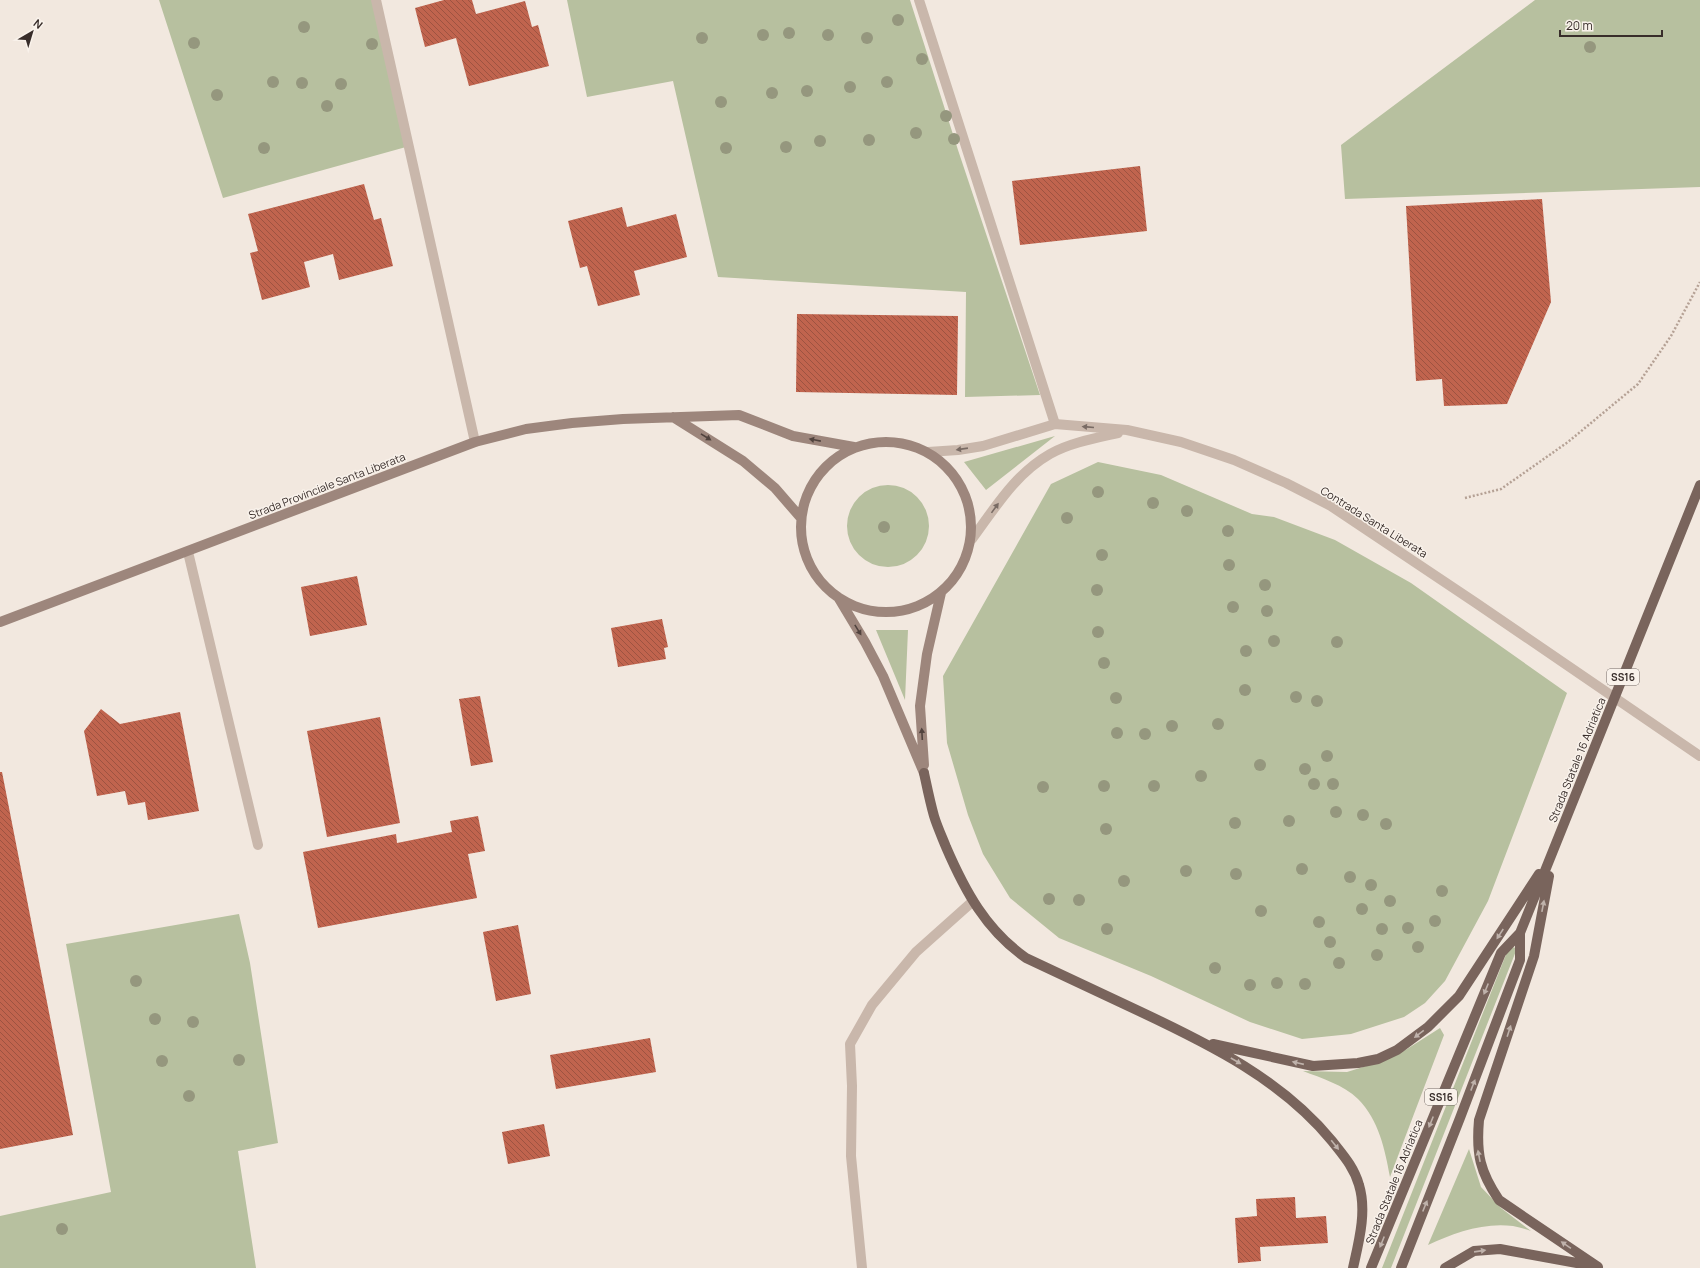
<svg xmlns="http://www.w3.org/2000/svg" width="1700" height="1268" font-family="Manrope,sans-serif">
  <defs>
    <pattern id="building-back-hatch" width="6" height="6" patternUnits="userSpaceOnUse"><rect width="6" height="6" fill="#c0644e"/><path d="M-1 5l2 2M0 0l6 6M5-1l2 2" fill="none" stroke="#9d5341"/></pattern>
  </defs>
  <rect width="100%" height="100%" fill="#f2e8df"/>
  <path fill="#b7c09f" d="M 159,0 L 374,0 L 406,147 L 223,198 Z
    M 567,0 L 910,0 L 958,150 L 1040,395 L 965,397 L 966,292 L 718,277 L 673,81 L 587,97 Z
    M 1535,0 L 1700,0 L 1700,187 L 1345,199 L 1341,145 Z
    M 1055,436 L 986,490 L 964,462 Z
    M 1098,462 L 1161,475 L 1252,514 L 1274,517 L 1335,540 L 1411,583 L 1567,693 L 1488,901 L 1445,981 L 1425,1003 L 1404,1017 L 1351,1034 L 1302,1039 L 1250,1022 L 1151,976 L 1059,938 L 1010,898 L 983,854 L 968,815 L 947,743 L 943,676 L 1051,484 Z
    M847 526a41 41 0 1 1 82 0a41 41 0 1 1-82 0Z
    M 876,630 L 908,630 L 905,700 Z
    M 239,914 L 250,963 L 278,1143 L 238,1151 L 256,1268 L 0,1268 L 0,1216 L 111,1192 L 66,944 Z
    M 1512,947 L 1516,948 L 1516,951 L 1391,1268 L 1382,1268 L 1507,952 Z
    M 1440,1028 L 1444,1035 L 1390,1177 C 1385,1150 1379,1120 1358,1099 C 1344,1085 1321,1078 1303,1071 L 1347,1072 L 1379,1062 L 1407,1049 Z
    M 1469,1149 L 1481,1187 L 1501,1208 L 1531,1231 C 1525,1229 1519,1227 1513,1226 C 1484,1222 1453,1233 1428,1245 Z"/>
  <path fill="url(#building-back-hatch)" d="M 444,0 L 472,0 L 476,14 L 525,1 L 532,27 L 538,25 L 549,66 L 469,86 L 456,38 L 425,47 L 415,8 Z
    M 1140,166 L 1147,231 L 1020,245 L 1012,181 Z
    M 364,184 L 374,220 L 381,218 L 393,266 L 339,280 L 333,254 L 304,262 L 310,287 L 262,300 L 250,253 L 258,251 L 248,214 Z
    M 1542,199 L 1551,302 L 1507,404 L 1444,406 L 1442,379 L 1416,381 L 1406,206 Z
    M 622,207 L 627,227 L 676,214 L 687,257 L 634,271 L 640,295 L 598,306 L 587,266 L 580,268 L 568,221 Z
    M 797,314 L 958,316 L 957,395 L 796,392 Z
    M 357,576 L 367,625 L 310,636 L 301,587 Z
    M 662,619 L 668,647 L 664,648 L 666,659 L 618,667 L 611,628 Z
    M 480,696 L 493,762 L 471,766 L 459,699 Z
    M 101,709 L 120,724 L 180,712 L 199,811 L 148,820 L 145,802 L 128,805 L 125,791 L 97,796 L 84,731 Z
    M 380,717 L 400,823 L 327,837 L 307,731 Z
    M 0,772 L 2,772 L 73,1135 L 0,1149 Z
    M 478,816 L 485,851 L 468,854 L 477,898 L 318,928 L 303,852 L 396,834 L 397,843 L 452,832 L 450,821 Z
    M 518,925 L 531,994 L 496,1001 L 483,932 Z
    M 650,1038 L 656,1072 L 556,1089 L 550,1055 Z
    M 544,1124 L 550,1156 L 508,1164 L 502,1132 Z
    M 1295,1197 L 1296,1218 L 1326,1216 L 1328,1243 L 1260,1247 L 1261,1261 L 1238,1263 L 1235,1218 L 1257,1216 L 1256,1199 Z"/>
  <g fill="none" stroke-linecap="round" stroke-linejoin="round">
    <path stroke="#b5a195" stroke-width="2.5" stroke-dasharray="2 2" stroke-linecap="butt" d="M 1465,498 L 1501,489 L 1568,442 L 1638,384 L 1671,336 L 1700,282"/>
    <path stroke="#c9b7ab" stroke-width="10" d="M 376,0 L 475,442
      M 919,0 L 1055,424
      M 188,552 L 258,845
      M 862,1268 L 851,1156 L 852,1086 L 850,1044 L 872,1005 L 916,952 L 972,902"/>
    <path stroke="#c9b7ab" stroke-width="10" d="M 928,452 L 958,450 L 983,446 L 1055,424 L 1127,430 L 1181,442 L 1234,460 L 1286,483 L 1331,506 L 1476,603 L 1700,756
      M 972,539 C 995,508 1015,474 1050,454 C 1069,443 1096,438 1118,433"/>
    <path stroke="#9d867c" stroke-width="10" d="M 673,417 L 743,461 L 775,488 L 801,518
      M801 527a85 85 0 1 1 170 0a85 85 0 1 1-170 0Z
      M 838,597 L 865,642 L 883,676 L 924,773
      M 0,622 L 475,442 L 526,429 L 572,423 L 623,419 L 739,415 L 793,436 L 854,447
      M 924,765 L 920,706 L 927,654 L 941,593"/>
    <path stroke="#79645c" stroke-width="10" d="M 924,773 C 927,787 930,802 934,816 C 937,826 942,837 946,847 C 965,891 986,930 1026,958 C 1064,976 1103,994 1141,1012 C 1211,1045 1282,1080 1332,1141 C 1343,1155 1354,1167 1359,1185 C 1367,1211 1359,1241 1353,1268
      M 1549,876 L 1534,956 L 1479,1120 C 1476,1154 1480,1172 1499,1200 L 1598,1267
      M 1213,1044 L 1313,1066 L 1358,1063 L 1378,1059 L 1397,1050 L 1428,1027 L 1459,996 L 1539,874
      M 1371,1268 L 1501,953 L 1520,933
      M 1401,1268 L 1460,1118 L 1520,960 L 1520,933 L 1700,485
      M 1445,1268 L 1474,1251 L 1500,1249 L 1593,1266"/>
  </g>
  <g fill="#95977e">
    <circle cx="898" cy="20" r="6"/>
    <circle cx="304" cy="27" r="6"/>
    <circle cx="789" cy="33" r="6"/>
    <circle cx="763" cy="35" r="6"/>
    <circle cx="828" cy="35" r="6"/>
    <circle cx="702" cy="38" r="6"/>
    <circle cx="867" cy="38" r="6"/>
    <circle cx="194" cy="43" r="6"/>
    <circle cx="372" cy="44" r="6"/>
    <circle cx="1590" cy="47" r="6"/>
    <circle cx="922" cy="59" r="6"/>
    <circle cx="273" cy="82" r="6"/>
    <circle cx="887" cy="82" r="6"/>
    <circle cx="302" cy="83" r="6"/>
    <circle cx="341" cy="84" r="6"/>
    <circle cx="850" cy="87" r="6"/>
    <circle cx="807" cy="91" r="6"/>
    <circle cx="772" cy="93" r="6"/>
    <circle cx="217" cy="95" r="6"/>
    <circle cx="721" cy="102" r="6"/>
    <circle cx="327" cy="106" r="6"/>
    <circle cx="946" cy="116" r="6"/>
    <circle cx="916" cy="133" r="6"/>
    <circle cx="954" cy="139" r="6"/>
    <circle cx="869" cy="140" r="6"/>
    <circle cx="820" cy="141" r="6"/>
    <circle cx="786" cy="147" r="6"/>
    <circle cx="264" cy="148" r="6"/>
    <circle cx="726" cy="148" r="6"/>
    <circle cx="1098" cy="492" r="6"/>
    <circle cx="1153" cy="503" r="6"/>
    <circle cx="1187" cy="511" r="6"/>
    <circle cx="1067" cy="518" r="6"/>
    <circle cx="884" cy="527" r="6"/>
    <circle cx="1228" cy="531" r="6"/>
    <circle cx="1102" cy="555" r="6"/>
    <circle cx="1229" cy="565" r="6"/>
    <circle cx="1265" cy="585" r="6"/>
    <circle cx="1097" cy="590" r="6"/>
    <circle cx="1233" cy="607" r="6"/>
    <circle cx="1267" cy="611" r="6"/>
    <circle cx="1098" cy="632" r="6"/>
    <circle cx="1274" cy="641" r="6"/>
    <circle cx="1337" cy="642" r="6"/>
    <circle cx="1246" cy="651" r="6"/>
    <circle cx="1104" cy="663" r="6"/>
    <circle cx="1245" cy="690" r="6"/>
    <circle cx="1296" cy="697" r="6"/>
    <circle cx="1116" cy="698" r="6"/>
    <circle cx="1317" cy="701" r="6"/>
    <circle cx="1218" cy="724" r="6"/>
    <circle cx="1172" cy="726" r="6"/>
    <circle cx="1117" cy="733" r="6"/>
    <circle cx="1145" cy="734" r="6"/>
    <circle cx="1327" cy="756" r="6"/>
    <circle cx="1260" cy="765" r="6"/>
    <circle cx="1305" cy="769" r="6"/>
    <circle cx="1201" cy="776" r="6"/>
    <circle cx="1314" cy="784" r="6"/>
    <circle cx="1333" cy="784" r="6"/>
    <circle cx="1104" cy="786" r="6"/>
    <circle cx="1154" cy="786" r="6"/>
    <circle cx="1043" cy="787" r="6"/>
    <circle cx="1336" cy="812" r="6"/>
    <circle cx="1363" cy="815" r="6"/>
    <circle cx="1289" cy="821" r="6"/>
    <circle cx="1235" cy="823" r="6"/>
    <circle cx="1386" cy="824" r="6"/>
    <circle cx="1106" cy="829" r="6"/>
    <circle cx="1302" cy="869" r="6"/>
    <circle cx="1186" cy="871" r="6"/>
    <circle cx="1236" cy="874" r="6"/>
    <circle cx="1350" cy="877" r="6"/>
    <circle cx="1124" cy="881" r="6"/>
    <circle cx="1371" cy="885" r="6"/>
    <circle cx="1442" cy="891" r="6"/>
    <circle cx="1049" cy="899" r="6"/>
    <circle cx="1079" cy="900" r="6"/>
    <circle cx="1390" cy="901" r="6"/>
    <circle cx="1362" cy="909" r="6"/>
    <circle cx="1261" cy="911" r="6"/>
    <circle cx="1435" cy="921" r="6"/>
    <circle cx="1319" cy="922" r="6"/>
    <circle cx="1408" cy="928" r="6"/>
    <circle cx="1107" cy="929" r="6"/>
    <circle cx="1382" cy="929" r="6"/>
    <circle cx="1330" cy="942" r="6"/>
    <circle cx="1418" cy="947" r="6"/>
    <circle cx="1377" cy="955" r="6"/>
    <circle cx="1339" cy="963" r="6"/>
    <circle cx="1215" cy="968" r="6"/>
    <circle cx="136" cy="981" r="6"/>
    <circle cx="1277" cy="983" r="6"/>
    <circle cx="1305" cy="984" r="6"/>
    <circle cx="1250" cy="985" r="6"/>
    <circle cx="155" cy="1019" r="6"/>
    <circle cx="193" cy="1022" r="6"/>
    <circle cx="239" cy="1060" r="6"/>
    <circle cx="162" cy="1061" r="6"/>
    <circle cx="189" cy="1096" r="6"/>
    <circle cx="62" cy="1229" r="6"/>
  </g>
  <defs><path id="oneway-solid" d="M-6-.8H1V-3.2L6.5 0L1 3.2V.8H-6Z"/></defs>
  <g fill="#796b64">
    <use href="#oneway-solid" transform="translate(1088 427) rotate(-175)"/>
    <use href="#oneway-solid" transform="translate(962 449) rotate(172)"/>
    <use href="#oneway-solid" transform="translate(995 508) rotate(-54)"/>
  </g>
  <g fill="#51433e">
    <use href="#oneway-solid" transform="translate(706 437) rotate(32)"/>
    <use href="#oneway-solid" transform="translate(815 440) rotate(-169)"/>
    <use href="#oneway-solid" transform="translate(858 630) rotate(58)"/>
    <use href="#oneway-solid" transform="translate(922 734) rotate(-93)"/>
  </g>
  <g fill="#bfb2ab">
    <use href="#oneway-solid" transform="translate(1543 906) rotate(-79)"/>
    <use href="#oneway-solid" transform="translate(1500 934) rotate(123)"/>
    <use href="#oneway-solid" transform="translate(1486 989) rotate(112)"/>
    <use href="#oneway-solid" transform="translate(1509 1031) rotate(-72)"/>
    <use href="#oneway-solid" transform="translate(1419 1034) rotate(143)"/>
    <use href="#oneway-solid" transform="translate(1236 1061) rotate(30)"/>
    <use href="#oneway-solid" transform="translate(1298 1063) rotate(-167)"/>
    <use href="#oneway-solid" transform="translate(1473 1085) rotate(-69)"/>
    <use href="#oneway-solid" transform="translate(1431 1122) rotate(112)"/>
    <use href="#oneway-solid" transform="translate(1335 1145) rotate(51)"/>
    <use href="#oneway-solid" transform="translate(1479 1156) rotate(-101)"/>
    <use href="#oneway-solid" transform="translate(1425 1206) rotate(-68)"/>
    <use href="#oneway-solid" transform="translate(1382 1242) rotate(112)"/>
    <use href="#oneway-solid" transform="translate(1566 1245) rotate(-146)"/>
    <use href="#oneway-solid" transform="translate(1480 1251) rotate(-8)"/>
  </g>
  <g text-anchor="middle" stroke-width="3" stroke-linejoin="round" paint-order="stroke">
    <g fill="#f9f2eb" stroke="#726864" stroke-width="1">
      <rect x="1607" y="669" width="32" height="16" rx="3"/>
      <rect x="1425" y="1089" width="32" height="16" rx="3"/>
    </g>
    <g font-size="10" font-weight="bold" fill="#382d2a">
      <text x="1623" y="681">SS16</text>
      <text x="1441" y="1101">SS16</text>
    </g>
    <g font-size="11" fill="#382d2a" stroke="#f9f2eb">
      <text transform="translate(327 486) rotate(-21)" y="4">Strada Provinciale Santa Liberata</text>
      <text transform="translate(1374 522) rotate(32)" y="4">Contrada Santa Liberata</text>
      <text transform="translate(1577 760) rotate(-68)" y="4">Strada Statale 16 Adriatica</text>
      <text transform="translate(1394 1182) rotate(-68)" y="4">Strada Statale 16 Adriatica</text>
    </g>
  </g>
  <g transform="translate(32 32) rotate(38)" stroke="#f9f2eb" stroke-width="3" paint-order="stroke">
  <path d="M0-3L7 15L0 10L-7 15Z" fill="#382d2a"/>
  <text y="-6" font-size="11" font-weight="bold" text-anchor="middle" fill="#382d2a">N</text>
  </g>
  <path d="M1560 30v6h102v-6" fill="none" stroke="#382d2a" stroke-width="2"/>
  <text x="1566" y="30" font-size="12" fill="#382d2a" stroke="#f9f2eb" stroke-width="3" paint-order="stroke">20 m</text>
</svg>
